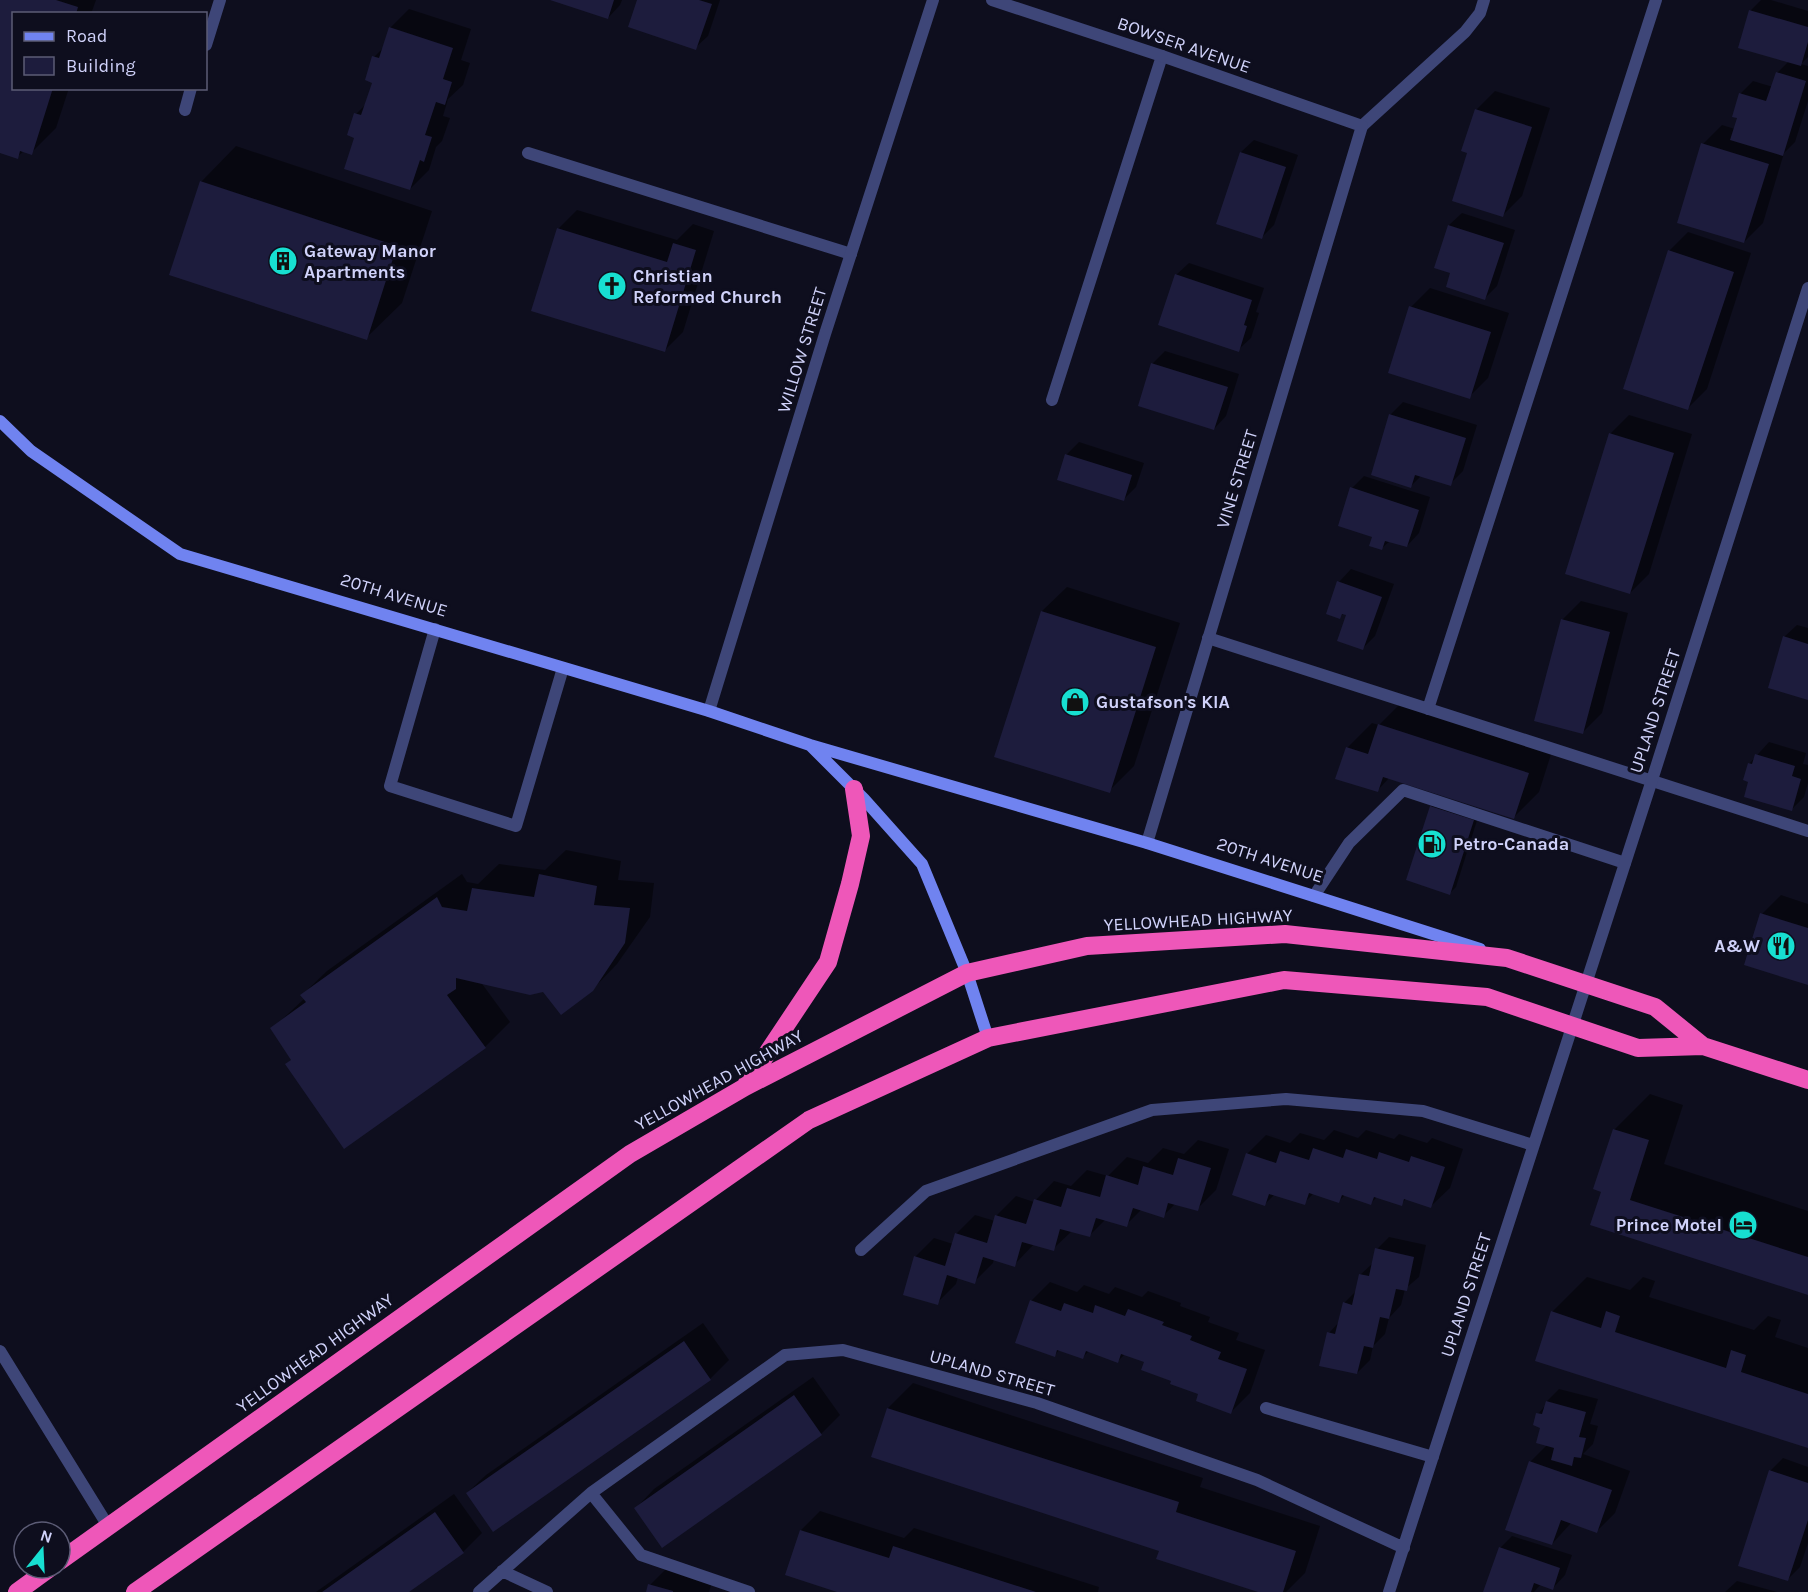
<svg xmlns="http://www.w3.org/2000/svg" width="1808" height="1592" font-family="Karla,sans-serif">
  <rect width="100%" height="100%" fill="#0e0e1e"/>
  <path fill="#0007" d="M 0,0 L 96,0 L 91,14 L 14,14 L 14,88 L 69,88 L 56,128 L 31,153 L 24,151 L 17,157 L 0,143 Z
    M 554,0 L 622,0 L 620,5 L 608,18 Z
    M 639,0 L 720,0 L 708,36 L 695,48 Z
    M 1761,0 L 1771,0 L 1808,11 L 1808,57 L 1801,64 L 1808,66 L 1808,101 L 1795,142 L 1784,153 L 1763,223 L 1744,242 L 1703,144 L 1722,125 L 1735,129 L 1739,117 L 1734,116 L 1741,93 L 1753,81 L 1773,87 L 1777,73 L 1789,61 L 1740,47 L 1751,10 Z
    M 409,9 L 471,29 L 461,60 L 470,63 L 463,85 L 448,99 L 443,116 L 450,118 L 442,141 L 436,147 L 429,170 L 410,189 L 356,137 L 356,114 L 367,103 L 373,82 L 374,57 L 384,47 L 390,28 Z
    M 1495,91 L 1550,108 L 1522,196 L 1503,215 L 1476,110 Z
    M 1254,140 L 1298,155 L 1274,225 L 1262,237 L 1241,152 Z
    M 236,146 L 432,211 L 402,303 L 366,338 L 201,182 Z
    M 577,210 L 677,240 L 693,224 L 714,231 L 683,332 L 664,351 L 558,229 Z
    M 1462,213 L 1515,230 L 1497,286 L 1485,298 L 1452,272 L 1449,225 Z
    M 1688,232 L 1751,253 L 1707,389 L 1688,408 L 1669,251 Z
    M 1189,263 L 1264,288 L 1256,312 L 1259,313 L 1251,338 L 1238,350 L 1176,275 Z
    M 1430,288 L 1509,313 L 1488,378 L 1469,397 L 1411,307 Z
    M 1165,351 L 1239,374 L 1226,416 L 1214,429 L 1139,405 L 1153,363 Z
    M 1403,402 L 1477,425 L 1463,471 L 1450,484 L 1422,475 L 1411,486 L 1390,415 Z
    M 1629,415 L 1692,434 L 1649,574 L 1630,593 L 1610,434 Z
    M 1079,442 L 1144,463 L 1136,487 L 1124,499 L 1066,455 Z
    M 1364,476 L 1430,497 L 1419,533 L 1407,546 L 1390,541 L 1382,548 L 1352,488 Z
    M 1351,569 L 1394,584 L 1375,636 L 1363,648 L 1348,615 L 1344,613 L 1339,618 L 1339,582 Z
    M 1067,587 L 1180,623 L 1134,766 L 1109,791 L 1042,611 Z
    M 1581,601 L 1628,613 L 1602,713 L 1583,732 L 1562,620 Z
    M 1797,625 L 1808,628 L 1808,698 L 1784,637 Z
    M 1404,700 L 1553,748 L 1539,792 L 1514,817 L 1390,777 L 1378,790 L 1347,748 L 1372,723 L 1379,725 Z
    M 1769,742 L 1806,753 L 1803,764 L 1808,765 L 1808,783 L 1804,797 L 1791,810 L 1750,781 L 1749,764 Z
    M 1437,801 L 1479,814 L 1456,887 L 1450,893 L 1431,807 Z
    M 566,850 L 621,861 L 618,880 L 654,883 L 650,917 L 617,964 L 592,990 L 543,991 L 480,981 L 510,1022 L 485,1047 L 292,1059 L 272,1029 L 305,998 L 302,995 L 327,971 L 462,874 L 467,882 L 478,884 L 499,864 L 545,870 Z
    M 1781,895 L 1808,904 L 1808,983 L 1762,914 Z
    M 1650,1094 L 1683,1105 L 1664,1164 L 1808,1211 L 1808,1294 L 1603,1191 L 1614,1130 Z
    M 1334,1130 L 1358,1138 L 1366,1130 L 1394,1139 L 1399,1134 L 1427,1143 L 1432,1138 L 1463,1149 L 1450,1188 L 1431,1206 L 1407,1198 L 1401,1204 L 1378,1196 L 1370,1204 L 1345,1195 L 1339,1201 L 1314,1193 L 1304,1203 L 1275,1194 L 1265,1204 L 1247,1154 L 1266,1135 L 1290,1143 L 1300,1133 L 1324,1140 Z
    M 1198,1140 L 1229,1149 L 1216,1190 L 1197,1209 L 1176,1203 L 1163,1216 L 1142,1209 L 1126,1225 L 1106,1219 L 1089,1236 L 1072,1231 L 1053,1249 L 1034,1244 L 1014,1265 L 994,1259 L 993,1263 L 974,1282 L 958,1277 L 956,1284 L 937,1303 L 915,1257 L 934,1238 L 953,1244 L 956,1234 L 975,1215 L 995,1221 L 997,1215 L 1016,1196 L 1034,1202 L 1054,1181 L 1071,1186 L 1087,1170 L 1108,1176 L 1127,1157 L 1148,1163 L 1163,1148 L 1184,1154 Z
    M 1389,1237 L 1426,1245 L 1419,1277 L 1405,1289 L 1401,1305 L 1389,1318 L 1385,1334 L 1373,1346 L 1370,1360 L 1357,1373 L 1329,1333 L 1340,1321 L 1344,1303 L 1356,1291 L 1360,1275 L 1373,1263 L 1377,1249 Z
    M 1587,1277 L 1630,1290 L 1643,1277 L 1655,1281 L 1649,1297 L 1754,1330 L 1768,1316 L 1781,1320 L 1775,1337 L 1808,1348 L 1808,1447 L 1552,1312 Z
    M 1050,1282 L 1077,1292 L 1084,1285 L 1109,1294 L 1115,1287 L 1142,1297 L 1148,1291 L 1181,1303 L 1180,1306 L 1210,1317 L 1208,1322 L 1239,1333 L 1236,1340 L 1265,1350 L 1250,1393 L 1231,1412 L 1200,1393 L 1173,1380 L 1145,1361 L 1125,1354 L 1118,1361 L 1089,1351 L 1083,1357 L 1060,1349 L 1054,1356 L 1031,1301 Z
    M 703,1323 L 729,1360 L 710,1379 L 467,1493 L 486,1475 Z
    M 813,1377 L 840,1415 L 821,1434 L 662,1546 L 636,1508 L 654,1489 Z
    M 913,1383 L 1203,1478 L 1200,1487 L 1320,1526 L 1305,1573 L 1286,1592 L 1263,1592 L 1161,1550 L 873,1456 L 888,1408 Z
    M 1559,1389 L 1598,1399 L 1590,1424 L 1598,1426 L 1593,1444 L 1583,1454 L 1630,1471 L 1615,1513 L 1596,1532 L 1571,1523 L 1552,1544 L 1530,1462 L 1548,1444 L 1538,1414 L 1545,1406 L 1547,1401 Z
    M 1783,1458 L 1808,1467 L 1808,1543 L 1800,1567 L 1788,1579 L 1770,1471 Z
    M 454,1494 L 482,1533 L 463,1552 L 407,1592 L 316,1592 Z
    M 820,1511 L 904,1538 L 914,1528 L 1099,1587 L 1098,1592 L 842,1592 L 801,1530 Z
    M 1512,1536 L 1572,1555 L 1565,1575 L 1553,1588 L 1541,1584 L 1534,1592 L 1485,1592 L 1500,1548 Z
    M 669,1566 L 713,1579 L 709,1592 L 647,1592 L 650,1585 Z
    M 1737,1581 L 1777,1592 L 1725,1592 Z"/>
  <path fill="#1d1c3d" d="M 0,0 L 56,0 L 78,7 L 76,14 L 14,14 L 14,88 L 53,88 L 32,155 L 20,151 L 18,159 L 0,153 Z
    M 550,0 L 614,0 L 608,19 Z
    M 637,0 L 699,0 L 712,4 L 696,50 L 628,27 Z
    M 1749,10 L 1808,27 L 1808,42 L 1801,66 L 1738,48 Z
    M 389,27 L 453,48 L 443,79 L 452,82 L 445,105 L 436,102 L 425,135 L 432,137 L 424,162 L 420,160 L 410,190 L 344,169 L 354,138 L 347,135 L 354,113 L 361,115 L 372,83 L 365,80 L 372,56 L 379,58 Z
    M 1776,72 L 1806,81 L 1783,156 L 1730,140 L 1737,118 L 1732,117 L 1739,93 L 1766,101 Z
    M 1475,109 L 1532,127 L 1503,217 L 1452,201 L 1467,153 L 1461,151 Z
    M 1701,143 L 1769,164 L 1744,243 L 1677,223 Z
    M 1240,152 L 1286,167 L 1262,239 L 1216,224 Z
    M 200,181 L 397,246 L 367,340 L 169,275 Z
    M 1448,225 L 1504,243 L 1485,300 L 1446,287 L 1450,273 L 1434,268 Z
    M 557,228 L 667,262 L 673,243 L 696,250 L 665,352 L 531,311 Z
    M 1668,250 L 1734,272 L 1688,410 L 1623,389 Z
    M 1175,274 L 1252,300 L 1244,325 L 1247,326 L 1239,352 L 1158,325 Z
    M 1409,306 L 1491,332 L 1470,399 L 1388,373 Z
    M 1151,363 L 1228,387 L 1214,430 L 1138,406 Z
    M 1389,414 L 1466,438 L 1451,486 L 1415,475 L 1411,488 L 1371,475 Z
    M 1609,433 L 1674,453 L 1630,594 L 1565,574 Z
    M 1065,454 L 1132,475 L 1124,501 L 1057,480 Z
    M 1350,487 L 1419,510 L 1407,547 L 1385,541 L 1382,550 L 1369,546 L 1372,537 L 1338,526 Z
    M 1337,581 L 1382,597 L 1363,650 L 1337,641 L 1346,615 L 1342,614 L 1340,619 L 1326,614 Z
    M 1041,611 L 1156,647 L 1110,793 L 994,757 Z
    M 1561,619 L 1610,632 L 1583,734 L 1534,721 Z
    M 1783,636 L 1808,644 L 1808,700 L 1768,688 Z
    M 1378,724 L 1529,773 L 1514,819 L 1383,777 L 1378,792 L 1335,779 L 1346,747 L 1368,754 Z
    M 1755,754 L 1795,766 L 1792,776 L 1801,779 L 1792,811 L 1744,797 L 1748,782 L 1743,780 L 1748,763 L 1752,764 Z
    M 1430,806 L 1474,820 L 1450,895 L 1406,880 Z
    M 539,874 L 597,886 L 594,905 L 630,908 L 625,943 L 593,991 L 561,1015 L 543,992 L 530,995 L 456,978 L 456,989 L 447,995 L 486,1048 L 344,1149 L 285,1064 L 291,1060 L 270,1028 L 306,1002 L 300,995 L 437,897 L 442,907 L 467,911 L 472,888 L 534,897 Z
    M 1760,913 L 1808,928 L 1808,985 L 1744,965 Z
    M 1613,1129 L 1649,1140 L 1630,1200 L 1808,1257 L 1808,1295 L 1590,1225 L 1601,1192 L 1593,1189 Z
    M 1313,1148 L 1343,1158 L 1346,1149 L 1377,1159 L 1379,1152 L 1409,1162 L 1411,1156 L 1445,1167 L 1431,1208 L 1404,1199 L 1402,1206 L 1374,1197 L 1371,1205 L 1342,1195 L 1339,1203 L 1309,1193 L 1305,1205 L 1269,1194 L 1265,1206 L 1232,1195 L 1246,1153 L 1276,1163 L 1280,1151 L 1309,1160 Z
    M 1178,1158 L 1211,1168 L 1198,1211 L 1168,1203 L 1164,1218 L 1133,1208 L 1127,1227 L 1096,1218 L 1090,1237 L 1060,1229 L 1054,1251 L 1022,1242 L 1015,1267 L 983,1257 L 975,1284 L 947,1275 L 938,1305 L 903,1295 L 914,1256 L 945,1266 L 955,1233 L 987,1243 L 995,1215 L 1026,1224 L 1034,1199 L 1061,1207 L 1067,1188 L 1100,1197 L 1106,1175 L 1138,1185 L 1143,1166 L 1173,1175 Z
    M 1375,1248 L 1414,1257 L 1407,1291 L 1396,1289 L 1389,1319 L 1380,1317 L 1373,1348 L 1364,1346 L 1357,1374 L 1319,1366 L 1327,1332 L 1335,1334 L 1343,1302 L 1352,1305 L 1359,1274 L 1369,1276 Z
    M 1030,1300 L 1061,1311 L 1064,1303 L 1093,1313 L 1095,1305 L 1125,1316 L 1128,1309 L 1164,1322 L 1162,1325 L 1192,1336 L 1190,1340 L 1221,1352 L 1218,1359 L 1247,1369 L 1231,1414 L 1196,1401 L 1198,1394 L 1170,1384 L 1171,1381 L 1141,1370 L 1144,1362 L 1121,1354 L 1118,1363 L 1086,1351 L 1083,1359 L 1057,1350 L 1055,1357 L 1015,1343 Z
    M 1551,1311 L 1601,1328 L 1606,1311 L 1620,1316 L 1615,1332 L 1726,1368 L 1731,1350 L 1746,1355 L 1741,1372 L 1808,1394 L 1808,1448 L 1535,1361 Z
    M 684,1341 L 711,1380 L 493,1532 L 466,1493 Z
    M 794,1395 L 822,1435 L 662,1548 L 634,1508 Z
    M 1546,1401 L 1586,1412 L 1579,1437 L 1586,1438 L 1581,1458 L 1574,1457 L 1572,1466 L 1551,1460 L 1554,1448 L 1536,1443 L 1540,1428 L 1533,1425 L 1536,1413 L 1542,1414 Z
    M 887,1408 L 1179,1502 L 1176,1512 L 1296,1551 L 1283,1592 L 1258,1592 L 1156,1559 L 1159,1551 L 871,1457 Z
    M 1529,1461 L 1612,1490 L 1597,1533 L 1561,1520 L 1552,1545 L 1505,1530 Z
    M 1769,1470 L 1808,1483 L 1808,1520 L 1788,1581 L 1738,1566 Z
    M 435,1512 L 464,1553 L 409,1592 L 322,1592 Z
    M 800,1530 L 889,1558 L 893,1546 L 1036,1592 L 837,1592 L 785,1575 Z
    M 1499,1547 L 1560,1568 L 1553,1590 L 1534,1583 L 1531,1592 L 1483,1592 Z
    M 648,1584 L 673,1591 L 673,1592 L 646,1592 Z"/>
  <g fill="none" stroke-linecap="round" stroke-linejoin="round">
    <path stroke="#3e4678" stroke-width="12" d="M 1362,126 L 1465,32 L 1480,13 L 1484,0
      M 528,153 L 851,254
      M 1052,400 L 1162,56
      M 435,629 L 390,786 L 516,826 L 563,668
      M 1208,638 L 1808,831
      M 1428,709 L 1656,0
      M 1314,896 L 1349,843 L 1403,790 L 1625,863
      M 0,1351 L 108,1526"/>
    <path stroke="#3e4678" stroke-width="12" d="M 992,0 L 1162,56 L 1362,126 L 1147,843
      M 206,45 L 220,0
      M 185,110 L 191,88
      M 709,711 L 825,334 L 933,0
      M 861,1250 L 926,1191 L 1152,1110 L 1286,1099 L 1423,1111 L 1533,1145
      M 1266,1408 L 1433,1457
      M 591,1493 L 641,1555 L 749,1592
      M 502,1571 L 547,1592
      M 479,1592 L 591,1493 L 785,1355 L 843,1350 L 1037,1403 L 1257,1480 L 1404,1548
      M 1389,1592 L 1652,780 L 1808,288"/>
    <path stroke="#7083f0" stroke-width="12" d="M 0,421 L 31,451 L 180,554 L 709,711 L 810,745 L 1147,843 L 1480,949
      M 811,746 L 864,799 L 922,864 L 967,973 L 988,1038"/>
    <path stroke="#ee57b9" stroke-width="18" d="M 746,1085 L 828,962 L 850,884 L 861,836 L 854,789
      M 60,1561 L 630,1154 L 745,1087 L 967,973 L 1087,946 L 1285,934 L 1507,958 L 1655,1007 L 1703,1046
      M 17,1592 L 50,1568
      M 135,1592 L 809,1120 L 988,1038 L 1284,980 L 1487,997 L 1638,1048 L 1703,1046 L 1808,1080"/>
  </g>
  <defs>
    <g id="building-disc" transform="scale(1.5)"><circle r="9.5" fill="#17dfd1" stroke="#0e0e1e"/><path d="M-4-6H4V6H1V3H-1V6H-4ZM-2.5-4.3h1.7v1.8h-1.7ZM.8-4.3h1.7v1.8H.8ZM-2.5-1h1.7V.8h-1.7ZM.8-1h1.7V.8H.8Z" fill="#111"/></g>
    <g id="church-disc" transform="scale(1.5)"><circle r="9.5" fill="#17dfd1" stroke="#0e0e1e"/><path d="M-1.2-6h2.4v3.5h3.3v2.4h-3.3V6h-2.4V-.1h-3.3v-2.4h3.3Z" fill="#111"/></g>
    <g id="shop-disc" transform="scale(1.5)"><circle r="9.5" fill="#17dfd1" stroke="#0e0e1e"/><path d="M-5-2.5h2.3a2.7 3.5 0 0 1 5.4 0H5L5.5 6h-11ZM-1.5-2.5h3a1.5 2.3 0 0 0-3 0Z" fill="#111"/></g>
    <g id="fuel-disc" transform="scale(1.5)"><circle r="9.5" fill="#17dfd1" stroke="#0e0e1e"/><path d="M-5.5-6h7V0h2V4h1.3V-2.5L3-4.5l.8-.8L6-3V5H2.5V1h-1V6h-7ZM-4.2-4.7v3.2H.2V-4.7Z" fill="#111"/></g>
    <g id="restaurant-disc" transform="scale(1.5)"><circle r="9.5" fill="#17dfd1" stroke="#0e0e1e"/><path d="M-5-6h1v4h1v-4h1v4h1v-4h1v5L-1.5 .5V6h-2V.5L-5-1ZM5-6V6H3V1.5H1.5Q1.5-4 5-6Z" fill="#111"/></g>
    <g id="hotel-disc" transform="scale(1.5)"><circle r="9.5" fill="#17dfd1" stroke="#0e0e1e"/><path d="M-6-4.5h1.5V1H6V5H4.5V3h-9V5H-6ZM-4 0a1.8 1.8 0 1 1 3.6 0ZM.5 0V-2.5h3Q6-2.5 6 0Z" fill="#111"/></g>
  </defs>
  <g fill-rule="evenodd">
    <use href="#building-disc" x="283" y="261"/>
    <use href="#church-disc" x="612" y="286"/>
    <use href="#shop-disc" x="1075" y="702"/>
    <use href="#fuel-disc" x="1432" y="844"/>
    <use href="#restaurant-disc" x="1781" y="946"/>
    <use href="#hotel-disc" x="1743" y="1225"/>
  </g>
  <g text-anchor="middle" stroke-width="6" stroke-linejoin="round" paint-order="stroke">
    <g font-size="18" fill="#d0d2fa" stroke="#0e0e1e">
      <text transform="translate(1184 45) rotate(19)" y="6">BOWSER AVENUE</text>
      <text transform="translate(802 350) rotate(-73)" y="6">WILLOW STREET</text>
      <text transform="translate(1237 479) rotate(-73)" y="6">VINE STREET</text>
      <text transform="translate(394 595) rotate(17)" y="6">20TH AVENUE</text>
      <text transform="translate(1655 711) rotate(-72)" y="6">UPLAND STREET</text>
      <text transform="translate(1270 860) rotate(18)" y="6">20TH AVENUE</text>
      <text transform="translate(1198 920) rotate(-3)" y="6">YELLOWHEAD HIGHWAY</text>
      <text transform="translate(719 1080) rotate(-29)" y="6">YELLOWHEAD HIGHWAY</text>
      <text transform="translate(1466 1295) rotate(-72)" y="6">UPLAND STREET</text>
      <text transform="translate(315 1353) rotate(-36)" y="6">YELLOWHEAD HIGHWAY</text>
      <text transform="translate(992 1373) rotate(16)" y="6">UPLAND STREET</text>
    </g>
    <g font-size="18" font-weight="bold" fill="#d0d2fa" stroke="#0e0e1e" text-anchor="start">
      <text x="304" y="257">Gateway Manor<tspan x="304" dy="21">Apartments</tspan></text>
      <text x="633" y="282">Christian<tspan x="633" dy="21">Reformed Church</tspan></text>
      <text x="1096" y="708">Gustafson's KIA</text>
      <text x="1453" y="850">Petro-Canada</text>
      <text x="1760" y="952" text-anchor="end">A&amp;W</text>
      <text x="1722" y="1231" text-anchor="end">Prince Motel</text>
    </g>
  </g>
  <rect x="12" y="12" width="195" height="78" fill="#0e0e1e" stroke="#5c5c76" stroke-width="1.5"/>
  <rect x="24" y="32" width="30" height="9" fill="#7083f0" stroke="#5c5c76" stroke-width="1.5"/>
  <text x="66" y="42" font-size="18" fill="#d0d2fa">Road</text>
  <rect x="24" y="57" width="30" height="18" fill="#1d1c3d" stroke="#5c5c76" stroke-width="1.5"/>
  <text x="66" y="72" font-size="18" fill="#d0d2fa">Building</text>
  <g transform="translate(42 1550) rotate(18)"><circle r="28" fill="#0e0e1e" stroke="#5c5c76" stroke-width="1.5"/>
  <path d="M0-4.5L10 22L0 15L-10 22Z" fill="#17dfd1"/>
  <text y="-9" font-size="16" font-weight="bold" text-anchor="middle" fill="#d0d2fa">N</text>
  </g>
</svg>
